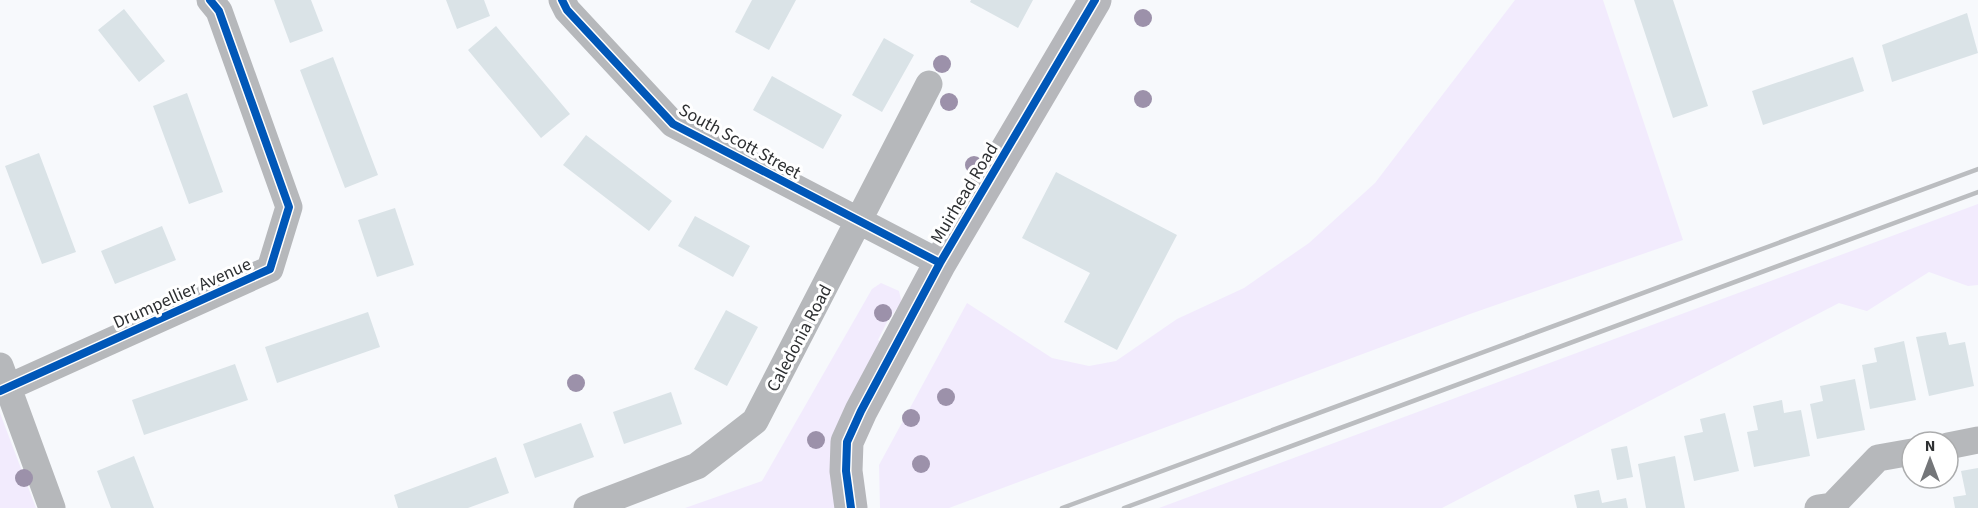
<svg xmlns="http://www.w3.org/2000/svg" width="1978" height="508" font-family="'Source Sans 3',sans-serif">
  <rect width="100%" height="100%" fill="#f7f9fc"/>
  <path fill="#f2ebfd" d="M 1515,0 L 1603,0 L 1683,240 L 1470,314 L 949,508 L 880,508 L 879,465 L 967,303 L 1052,358 L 1089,366 L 1116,361 L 1177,319 L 1244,288 L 1309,243 L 1375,183 Z
    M 1978,204 L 1978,285 L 1968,286 L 1929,272 L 1867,311 L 1839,303 L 1442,508 L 1159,508 Z
    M 881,283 L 899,291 L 903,308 L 897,308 L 887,322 L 878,340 L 886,344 L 836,508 L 685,508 L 762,481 L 872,289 Z
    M 0,413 L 36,508 L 0,508 Z"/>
  <path fill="#dae3e7" d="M 274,0 L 311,0 L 323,31 L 290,43 Z
    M 446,0 L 484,0 L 490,16 L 457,29 Z
    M 752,0 L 796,0 L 769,50 L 735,32 Z
    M 971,0 L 1033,0 L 1018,28 L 970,2 Z
    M 1634,0 L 1673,0 L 1708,106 L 1673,118 Z
    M 124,9 L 165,61 L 139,82 L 98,30 Z
    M 1967,13 L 1978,53 L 1892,82 L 1882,45 Z
    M 496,26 L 570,114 L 541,138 L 468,50 Z
    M 884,38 L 914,55 L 882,112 L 852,95 Z
    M 333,57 L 378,175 L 345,188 L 300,70 Z
    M 1853,57 L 1864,91 L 1763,125 L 1752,91 Z
    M 772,76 L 842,115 L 823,149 L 753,110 Z
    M 187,93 L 223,192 L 189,204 L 153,106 Z
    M 586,135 L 672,201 L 649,231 L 563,165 Z
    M 39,153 L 76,252 L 42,264 L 5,166 Z
    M 1056,172 L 1177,235 L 1117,350 L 1064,322 L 1090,273 L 1022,238 Z
    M 395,208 L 414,265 L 377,277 L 358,220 Z
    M 695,216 L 750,246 L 733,277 L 678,246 Z
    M 162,226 L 176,260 L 115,284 L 101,251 Z
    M 726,310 L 758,327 L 727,386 L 694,369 Z
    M 368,312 L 380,347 L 277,383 L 265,347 Z
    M 1946,332 L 1949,345 L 1965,342 L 1974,386 L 1929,396 L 1916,337 Z
    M 1904,341 L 1916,400 L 1870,409 L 1862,365 L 1877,362 L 1874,348 Z
    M 235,364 L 248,400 L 144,435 L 132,400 Z
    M 1855,379 L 1865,430 L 1817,439 L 1810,404 L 1823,401 L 1820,386 Z
    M 671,392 L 682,424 L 624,444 L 613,412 Z
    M 1782,400 L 1784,413 L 1801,410 L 1810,456 L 1754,467 L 1747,432 L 1758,430 L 1753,406 Z
    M 1725,413 L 1739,471 L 1694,481 L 1684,436 L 1703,432 L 1700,419 Z
    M 581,423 L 594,457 L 535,478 L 523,444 Z
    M 1627,446 L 1633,477 L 1617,480 L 1611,449 Z
    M 134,456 L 154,508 L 111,508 L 97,471 Z
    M 1675,456 L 1685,508 L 1646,508 L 1638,464 Z
    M 496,457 L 509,493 L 468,508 L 398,508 L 394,495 Z
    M 1978,468 L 1978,508 L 1955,508 L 1953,497 L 1966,495 L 1961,471 Z
    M 1599,490 L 1602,503 L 1626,498 L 1628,508 L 1577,508 L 1574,495 Z"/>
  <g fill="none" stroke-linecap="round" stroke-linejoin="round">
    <path stroke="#b6b8bb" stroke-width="27" d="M 562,0 L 567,10 L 673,124 L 940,263
      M 0,366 L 52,508
      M 0,391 L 270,269 L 289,207 L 219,11 L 210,0
      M 1948,446 L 1978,440
      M 587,508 L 697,466 L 755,421 L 929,84
      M 1818,508 L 1832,506 L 1878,458 L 1912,452"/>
    <path stroke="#b6b7bb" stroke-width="33" d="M 851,508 L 846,471 L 847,442 L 861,411 L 940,263 L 1095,0"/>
    <path stroke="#bbbdc0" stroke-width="4.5" d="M 1062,508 L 1978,169
      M 1124,508 L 1978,192"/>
    <g stroke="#fff" stroke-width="11">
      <path id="cycleway" d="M 562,0 L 567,10 L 673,124 L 940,263
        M 0,391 L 270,269 L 289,207 L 219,11 L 210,0
        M 851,508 L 846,471 L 847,442 L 861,411 L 940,263 L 1095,0"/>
    </g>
    <use href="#cycleway" stroke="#0057b8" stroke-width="8"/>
  </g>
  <g fill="#9c91aa">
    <circle cx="1143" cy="18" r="9"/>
    <circle cx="942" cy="64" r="9"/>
    <circle cx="1143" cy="99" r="9"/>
    <circle cx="949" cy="102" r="9"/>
    <circle cx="974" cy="165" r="9"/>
    <circle cx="883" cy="313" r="9"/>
    <circle cx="576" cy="383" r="9"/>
    <circle cx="946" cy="397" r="9"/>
    <circle cx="911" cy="418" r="9"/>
    <circle cx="816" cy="440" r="9"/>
    <circle cx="921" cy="464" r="9"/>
    <circle cx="24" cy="478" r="9"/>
  </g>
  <g text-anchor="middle" stroke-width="6" stroke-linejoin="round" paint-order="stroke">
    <g font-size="18" fill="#2e3032" stroke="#fff">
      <text transform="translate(740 141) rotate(29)" y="6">South Scott Street</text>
      <text transform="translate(964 193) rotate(-59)" y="6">Muirhead Road</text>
      <text transform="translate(182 293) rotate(-24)" y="6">Drumpellier Avenue</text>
      <text transform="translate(799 338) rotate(-62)" y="6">Caledonia Road</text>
    </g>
  </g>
  <g transform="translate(1930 460)"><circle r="28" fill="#ffffff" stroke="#abacad" stroke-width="1.5"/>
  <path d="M0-4.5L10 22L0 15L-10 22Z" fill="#747679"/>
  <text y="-9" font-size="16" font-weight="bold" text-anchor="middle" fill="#2e3032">N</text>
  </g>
</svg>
